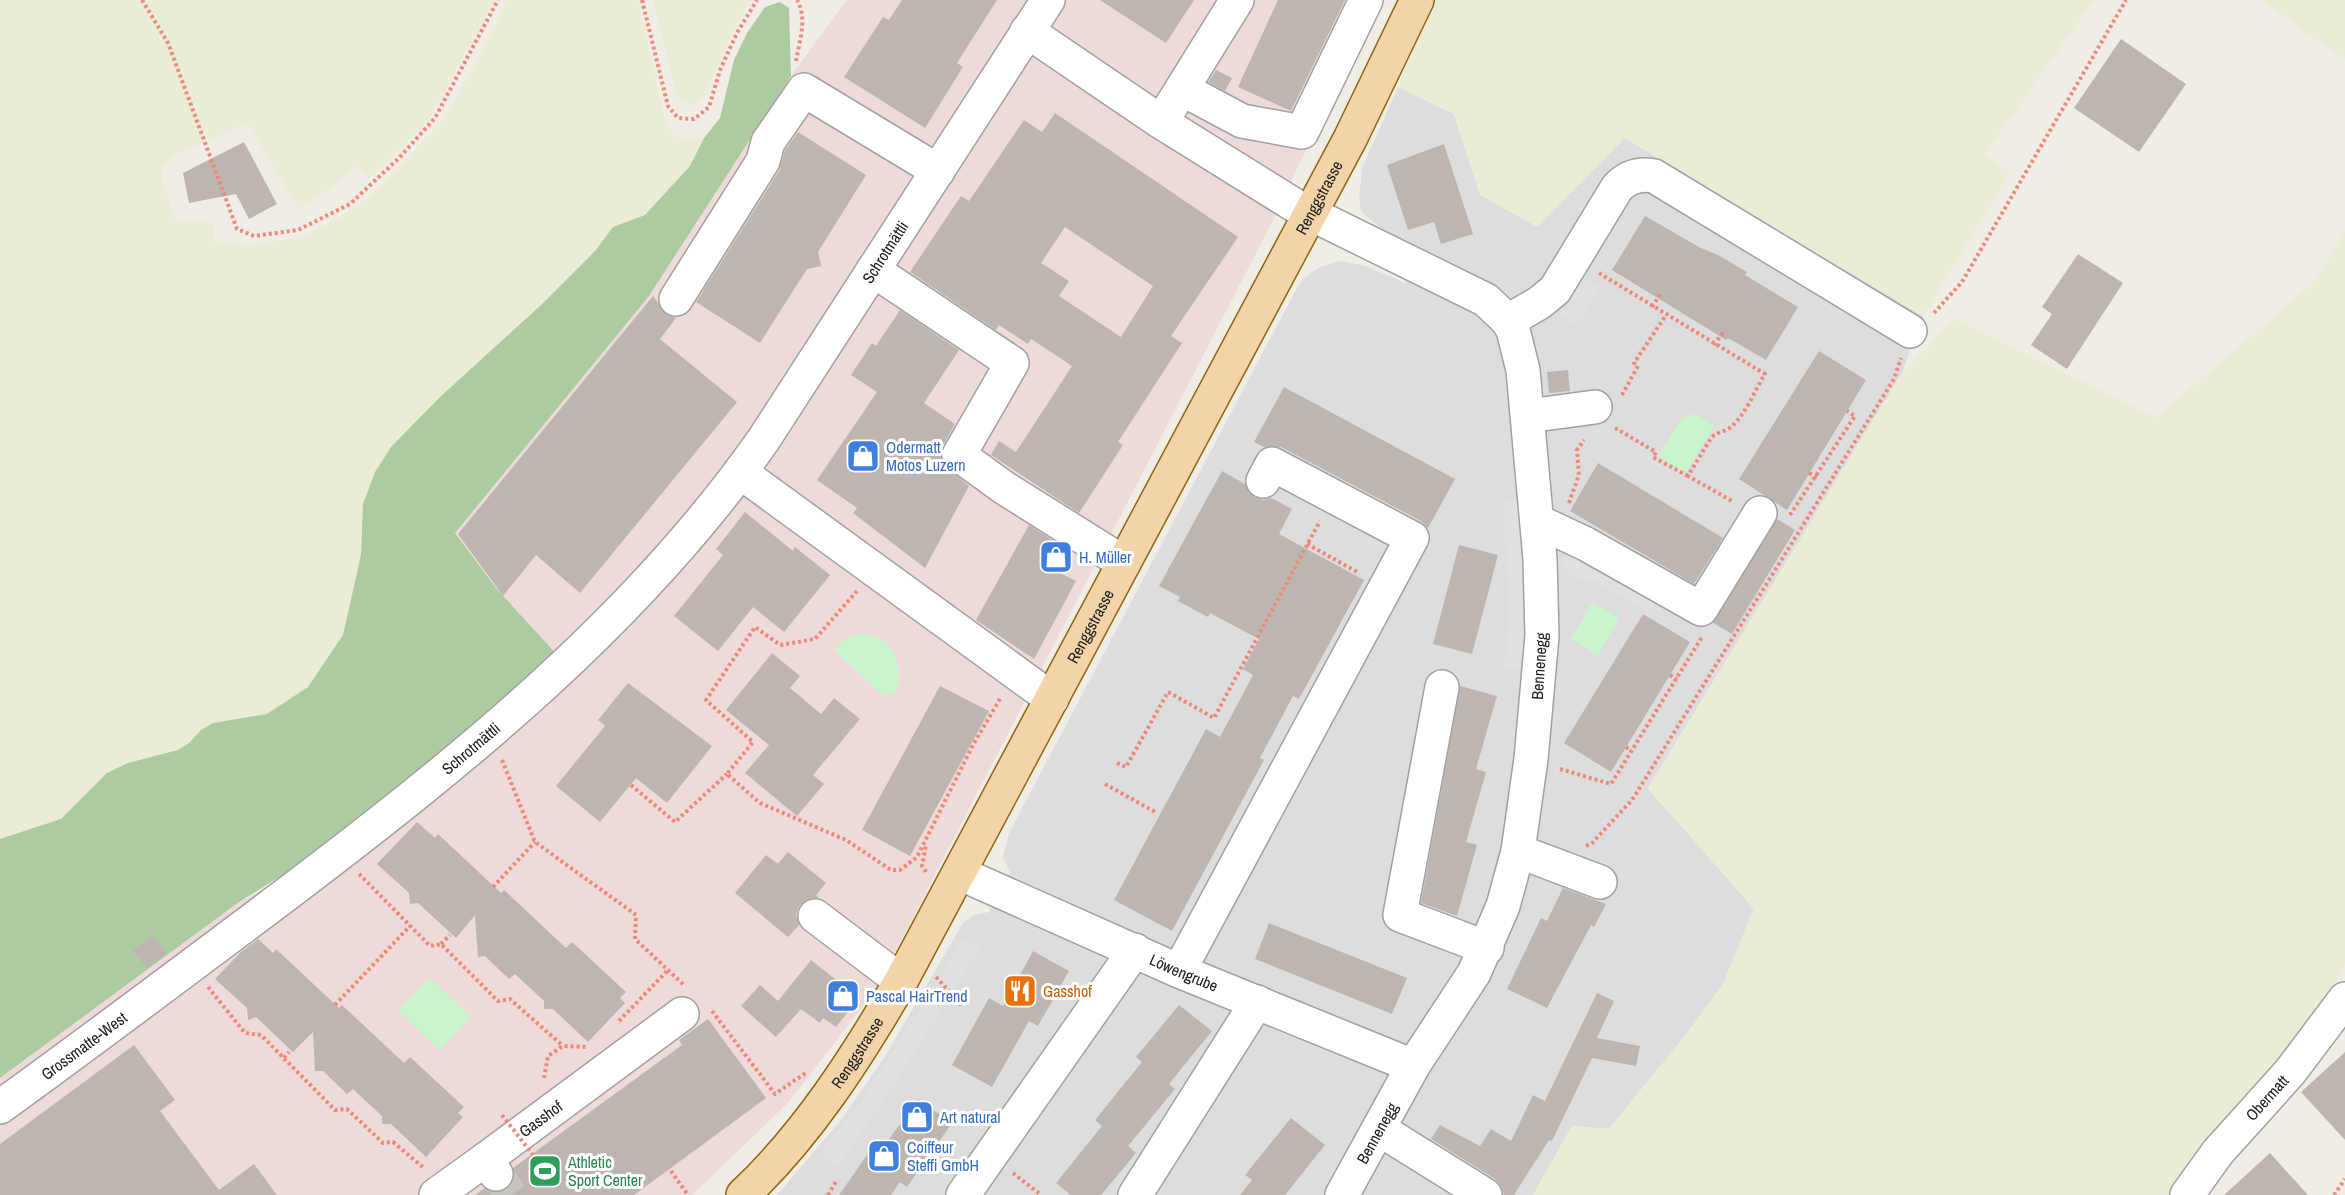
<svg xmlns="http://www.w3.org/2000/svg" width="2345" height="1195" font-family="'Archivo Narrow',sans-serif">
  <rect width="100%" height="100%" fill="#f0ede7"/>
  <path fill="#dedddd" d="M 1398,87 L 1454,114 L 1480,195 L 1625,138 L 1923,316 L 1902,373 L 1648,788 L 1754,909 L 1723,984 L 1688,1032 L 1609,1129 L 1572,1126 L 1533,1195 L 777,1195 L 841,1120 L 884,1058 L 963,923 L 974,915 L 989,912 L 1010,873 L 1003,857 L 1009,833 L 1297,288 L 1303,279 L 1318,268 L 1339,261 L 1366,266 L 1405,283 L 1421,252 L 1390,235 L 1366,216 L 1361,210 L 1359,199 L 1362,168 Z"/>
  <path fill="#eedad8" d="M 847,0 L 1377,0 L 1268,230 L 876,989 L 788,1103 L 692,1195 L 0,1195 L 0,1078 L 239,902 L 265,889 L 559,657 L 496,588 L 455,533 L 649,296 L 791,76 Z"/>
  <path fill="#eaecd5" d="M 0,0 L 495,0 L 429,120 L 369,180 L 358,165 L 317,198 L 298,209 L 248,123 L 176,154 L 162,169 L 161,176 L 175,221 L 213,222 L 214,242 L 248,246 L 300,237 L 336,220 L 373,194 L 442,121 L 469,77 L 507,0 L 638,0 L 664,116 L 670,131 L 681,141 L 704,138 L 690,166 L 645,215 L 613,227 L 596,250 L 540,306 L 440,397 L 391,447 L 375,472 L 363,504 L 361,555 L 343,635 L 308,687 L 267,714 L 213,723 L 201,730 L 189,743 L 178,750 L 128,763 L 98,780 L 61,819 L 0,839 Z
    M 653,0 L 751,0 L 738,21 L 704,96 L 695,103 L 690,105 L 677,98 Z
    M 1436,0 L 2094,0 L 1984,155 L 2010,173 L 1923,316 L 1625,138 L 1537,227 L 1480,195 L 1454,114 L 1398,87 Z
    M 2260,0 L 2345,0 L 2345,59 Z
    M 2345,231 L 2345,966 L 2323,1006 L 2260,1093 L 2168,1195 L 1533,1195 L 1572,1126 L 1609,1129 L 1688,1032 L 1723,984 L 1754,908 L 1648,789 L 1902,373 L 1955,319 L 2156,418 L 2316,280 Z"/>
  <path fill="#accba0" d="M 780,2 L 789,8 L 791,76 L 649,296 L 455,533 L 496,588 L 560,658 L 327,847 L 239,902 L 0,1078 L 0,839 L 61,819 L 107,773 L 128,763 L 178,750 L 189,743 L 201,730 L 213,723 L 267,714 L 308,687 L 343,635 L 361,555 L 363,504 L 375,472 L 391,447 L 440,397 L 540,306 L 596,250 L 613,227 L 645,215 L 690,166 L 704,138 L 720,118 L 734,60 L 747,33 L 765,7 Z"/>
  <path fill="#c9f5cd" d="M 1694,414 L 1714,426 L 1687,471 L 1682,471 L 1658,457 L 1682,418 Z
    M 1592,603 L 1619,618 L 1598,655 L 1571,639 Z
    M 857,634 C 893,634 904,661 896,693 L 882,695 L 833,649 L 845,639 Z
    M 430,978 L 471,1017 L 439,1050 L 398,1011 Z"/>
  <path fill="#e0e0e0" d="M 1583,277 L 1600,288 L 1577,325 L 1560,315 Z
    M 1521,499 L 1529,578 L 1525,670 L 1504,668 L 1509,624 L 1508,580 L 1502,502 Z
    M 1570,549 L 1660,596 L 1650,612 L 1591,579 L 1588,583 L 1564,570 L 1561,561 Z
    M 962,941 L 982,944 L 891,1090 L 836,1168 L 822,1152 L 867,1093 Z"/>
  <path fill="#bdb6b0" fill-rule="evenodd" d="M 902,0 L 997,0 L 957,63 L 963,67 L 925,128 L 844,77 L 883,17 L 889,20 Z
    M 1100,0 L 1194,0 L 1166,43 Z
    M 1278,0 L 1345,0 L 1291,111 L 1238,87 Z
    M 2121,39 L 2186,84 L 2139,152 L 2074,108 Z
    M 1216,70 L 1232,78 L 1225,91 L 1208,82 Z
    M 1055,113 L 1238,237 L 1171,336 L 1182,343 L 1118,442 L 1123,445 L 1079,513 L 991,455 L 999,441 L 1016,452 L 1072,366 L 1031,339 L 1028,344 L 999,325 L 996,330 L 910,272 L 961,196 L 969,201 L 1024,120 L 1042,132 ZM 1065,227 L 1153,286 L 1121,337 L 1059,296 L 1069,281 L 1041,263 Z
    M 798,132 L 866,175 L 818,252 L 821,266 L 807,269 L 760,343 L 696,302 L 779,171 L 785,150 Z
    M 244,142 L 277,204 L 249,219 L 236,194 L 189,203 L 183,173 Z
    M 1444,144 L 1473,234 L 1441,244 L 1434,222 L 1408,230 L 1387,165 Z
    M 1645,216 L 1699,247 L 1720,256 L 1747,272 L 1745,275 L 1798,307 L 1766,360 L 1728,338 L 1726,340 L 1612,270 Z
    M 2078,254 L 2123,283 L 2067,369 L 2031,345 L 2052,314 L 2042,307 Z
    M 653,296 L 666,314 L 676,318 L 660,339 L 737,402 L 580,593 L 536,555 L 503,596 L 458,534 Z
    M 900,310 L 959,350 L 924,403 L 955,424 L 940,451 L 942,463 L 969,486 L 925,568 L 853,513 L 857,508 L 817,480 L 877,392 L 851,375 L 872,343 L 876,346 Z
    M 1819,351 L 1866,380 L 1787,510 L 1739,479 Z
    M 1568,370 L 1570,391 L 1549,393 L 1547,372 Z
    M 1284,387 L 1455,479 L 1428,528 L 1421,521 L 1281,447 L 1264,447 L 1254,442 Z
    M 1598,463 L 1723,538 L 1694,584 L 1570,511 Z
    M 1222,471 L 1245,484 L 1254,497 L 1263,500 L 1271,498 L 1292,509 L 1279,534 L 1364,580 L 1299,699 L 1293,696 L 1260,758 L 1264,760 L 1172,931 L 1114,900 L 1206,729 L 1220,737 L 1253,675 L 1243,669 L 1259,639 L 1210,613 L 1208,617 L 1178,601 L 1180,597 L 1159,586 Z
    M 745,512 L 793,551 L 795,547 L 830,575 L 784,632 L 753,607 L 718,651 L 674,616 L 723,555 L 716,549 Z
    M 1777,519 L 1795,530 L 1732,634 L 1713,623 Z
    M 1029,525 L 1071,552 L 1060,573 L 1076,581 L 1034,659 L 976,620 Z
    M 1459,545 L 1498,555 L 1472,654 L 1433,644 Z
    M 1643,614 L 1690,642 L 1611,772 L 1564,743 Z
    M 772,653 L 800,676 L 790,688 L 821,714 L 834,698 L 860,719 L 813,775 L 824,784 L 797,816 L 745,773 L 769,745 L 726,710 Z
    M 628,683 L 712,746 L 667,803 L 636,778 L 600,822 L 556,786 L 605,726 L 598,720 Z
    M 940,686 L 989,711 L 910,856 L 862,830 Z
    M 1460,686 L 1497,696 L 1476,769 L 1486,772 L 1466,842 L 1477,845 L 1457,916 L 1421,903 Z
    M 417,822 L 435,838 L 438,834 L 501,893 L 504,890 L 566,948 L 572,942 L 626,992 L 620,998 L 625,1003 L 588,1042 L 553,1009 L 544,1009 L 544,1001 L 515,974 L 509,979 L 485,956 L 478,957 L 475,915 L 456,938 L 418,903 L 410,904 L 409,893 L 377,864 Z
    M 788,852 L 826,883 L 816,895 L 819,898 L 808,899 L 800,905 L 796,914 L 799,925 L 788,937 L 735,893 L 766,855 L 778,864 Z
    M 1563,888 L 1606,904 L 1594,927 L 1591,925 L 1547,1008 L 1507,989 L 1541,918 L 1547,921 Z
    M 1269,923 L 1407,978 L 1392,1014 L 1255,959 Z
    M 153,935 L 167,953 L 147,968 L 133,950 Z
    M 258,939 L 273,953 L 276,949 L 339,1008 L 342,1005 L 404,1063 L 410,1057 L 464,1107 L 458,1113 L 463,1117 L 426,1157 L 391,1124 L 382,1124 L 382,1116 L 353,1089 L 347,1094 L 323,1071 L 315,1071 L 313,1032 L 293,1052 L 256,1017 L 248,1020 L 247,1008 L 215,979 L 240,953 Z
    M 1033,951 L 1069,971 L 1038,1026 L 1029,1021 L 992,1087 L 952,1065 L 989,998 L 1003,1006 Z
    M 811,960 L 859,998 L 836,1027 L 823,1018 L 820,1023 L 801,1009 L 776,1037 L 741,1006 L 760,985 L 778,1001 Z
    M 1597,993 L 1614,1001 L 1597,1038 L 1640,1046 L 1636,1066 L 1592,1058 L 1552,1141 L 1549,1140 L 1514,1195 L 1504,1195 L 1501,1186 L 1495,1179 L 1431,1139 L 1440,1125 L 1480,1146 L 1491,1129 L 1511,1141 L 1533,1095 L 1545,1101 Z
    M 1179,1005 L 1212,1031 L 1169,1084 L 1175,1089 L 1128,1146 L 1136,1153 L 1101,1195 L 1071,1195 L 1056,1183 L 1102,1126 L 1095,1120 L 1142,1062 L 1136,1057 Z
    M 708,1019 L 766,1098 L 634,1195 L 475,1195 L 485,1188 L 497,1193 L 507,1189 L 513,1182 L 513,1168 L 682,1045 L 679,1040 Z
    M 134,1045 L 175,1100 L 160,1111 L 219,1190 L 254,1164 L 277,1195 L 0,1195 L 0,1144 Z
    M 2345,1052 L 2345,1140 L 2301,1092 Z
    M 918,1099 L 952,1123 L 907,1187 L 900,1182 L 891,1195 L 839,1195 L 867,1155 L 874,1160 Z
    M 1291,1118 L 1325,1145 L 1285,1195 L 1240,1195 L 1252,1180 L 1245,1175 Z
    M 2270,1153 L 2308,1195 L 2224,1195 Z"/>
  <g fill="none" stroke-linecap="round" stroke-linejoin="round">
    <path stroke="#c6c4bf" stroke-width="33" stroke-dasharray="33 16" stroke-linecap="butt" d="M 496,1174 L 511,1195"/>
    <g stroke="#a1a1a1" stroke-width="36">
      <g id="minor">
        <path d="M 1027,31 L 1161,122 L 1299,208 L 1486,300 L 1508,321 L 1513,330 L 1523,370 L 1540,559 L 1542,636 L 1531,759 L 1518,851 L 1503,906 L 1474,973 L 1413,1066 L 1342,1195"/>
        <path d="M 1182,89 L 1242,121 L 1302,132 L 1366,0"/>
        <path d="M 1170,108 L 1237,0"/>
        <path d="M 873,270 L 1012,363 L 959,455 L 1003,487 L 1124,563"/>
        <path d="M 676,299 L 763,161 L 768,142 L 804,90 L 938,171"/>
        <path d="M 1508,321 L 1539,303 L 1555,290 L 1617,188 C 1627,177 1639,173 1654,176 L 1910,331"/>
        <path d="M 1528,416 L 1595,407"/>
        <path d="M 740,472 L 1052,699"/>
        <path d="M 1537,521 L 1586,544 L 1701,609 L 1760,513"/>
        <path d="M 1442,687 L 1400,915 L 1487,948"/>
        <path d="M 1518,851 L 1600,882"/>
        <path id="s1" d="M 959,873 L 1179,971 L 1413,1066"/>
        <path d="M 815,916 L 901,981"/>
        <path d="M 1179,971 L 1412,538 L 1272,464 L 1263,481"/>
        <path id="s2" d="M 0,1107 C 98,1036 195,963 292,890 C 466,758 638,619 764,439 L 1048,0"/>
        <path d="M 1379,1129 L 1485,1195"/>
        <path id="s3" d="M 486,1159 L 682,1014"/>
        <path d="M 436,1195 L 486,1159 L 496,1174"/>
        <path d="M 963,1195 L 1135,950"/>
        <path d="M 1135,1195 L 1257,1002"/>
        <path id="s4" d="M 2187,1195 L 2218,1152 L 2290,1072 L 2345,999"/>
      </g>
    </g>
    <g stroke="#8e660e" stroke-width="36">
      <g id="major">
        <path id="s5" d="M 743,1195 C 807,1135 857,1057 901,981 L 1350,139 L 1417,0"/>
      </g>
    </g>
    <path stroke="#ed897b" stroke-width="4" stroke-dasharray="3 3" stroke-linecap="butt" d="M 142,0 L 168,43 L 237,229 L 254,236 L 298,230 L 350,204 L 399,158 L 435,118 L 498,0
      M 642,0 L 668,106 L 678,118 L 694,119 L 709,107 L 720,70 L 737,33 L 757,0
      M 796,61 C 799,42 808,19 797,0
      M 1599,273 L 1765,374 C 1755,390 1746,414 1731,427 C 1726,432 1717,431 1711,438 L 1688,476 L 1732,501
      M 1652,307 L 1661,293
      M 1934,313 L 1962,282 L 2126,0
      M 1714,345 L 1724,331
      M 1622,395 L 1638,366 L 1634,363 L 1666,315
      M 1615,428 L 1656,452 L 1653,457 L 1688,476
      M 1809,473 L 1817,477
      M 1569,503 L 1579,475 L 1577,450 L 1584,440
      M 1790,515 L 1855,416 L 1847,411
      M 1307,544 L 1359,573
      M 857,591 L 815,639 L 780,645 L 755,627 L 706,700 L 753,742 L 727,774 L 760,803 L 846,840 L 891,870 L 900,870 L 917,857 L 973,745 L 1001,697
      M 1670,675 L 1677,679
      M 1626,747 L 1631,751
      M 502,760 L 535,842 L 636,915 L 635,939 L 685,986
      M 1117,763 L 1126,767 L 1168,692 L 1214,718 L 1320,521
      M 1560,769 L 1611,784 L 1702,637
      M 1105,784 L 1157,813
      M 631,785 L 675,822 L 727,774
      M 1586,846 L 1592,843 L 1632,800 L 1894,379 L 1901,358
      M 926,872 L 922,866 L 926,845
      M 359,874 L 430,946 L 441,944 L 498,1001 L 510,999 L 563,1046
      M 493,887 L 535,842
      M 441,944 L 450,935
      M 936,977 L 961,1005
      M 208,987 L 245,1033 L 261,1035 L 335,1110 L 347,1109 L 383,1143 L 393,1142 L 425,1169
      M 335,1005 L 410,926
      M 712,1011 L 775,1094 L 807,1072
      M 619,1021 L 668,970
      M 284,1058 L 289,1052
      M 544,1078 L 548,1056 L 563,1046 L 586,1047
      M 671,1171 L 688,1195
      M 1013,1173 L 1041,1195
      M 828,1195 L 837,1180
      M 2334,1195 L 2345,1179"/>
    <use href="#minor" stroke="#fff" stroke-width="33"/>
    <use href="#major" stroke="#f3d4a9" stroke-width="33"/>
    <path stroke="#ed897b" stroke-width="4" stroke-dasharray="3 3" stroke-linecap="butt" d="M 502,1115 L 537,1160"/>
  </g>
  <defs>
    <g id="shop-square" transform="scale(1.725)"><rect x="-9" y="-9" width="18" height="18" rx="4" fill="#3f7fe0" stroke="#fff"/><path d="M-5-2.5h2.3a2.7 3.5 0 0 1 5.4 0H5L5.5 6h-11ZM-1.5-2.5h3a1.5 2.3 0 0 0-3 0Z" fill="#fff"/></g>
    <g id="restaurant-square" transform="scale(1.725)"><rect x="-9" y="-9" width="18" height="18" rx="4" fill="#e8710a" stroke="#fff"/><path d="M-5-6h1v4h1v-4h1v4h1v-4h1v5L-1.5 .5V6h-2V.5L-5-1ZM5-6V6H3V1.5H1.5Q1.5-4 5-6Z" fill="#fff"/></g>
    <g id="stadium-square" transform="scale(1.725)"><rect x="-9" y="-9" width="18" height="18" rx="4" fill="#2e9e5b" stroke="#fff"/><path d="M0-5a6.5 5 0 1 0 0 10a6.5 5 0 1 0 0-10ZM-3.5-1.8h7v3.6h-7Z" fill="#fff"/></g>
  </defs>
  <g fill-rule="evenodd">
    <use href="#shop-square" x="863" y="456"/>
    <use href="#shop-square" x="1056" y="557"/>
    <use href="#restaurant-square" x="1020" y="991"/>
    <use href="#shop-square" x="843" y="996"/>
    <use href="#shop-square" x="917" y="1117"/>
    <use href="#shop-square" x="884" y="1156"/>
    <use href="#stadium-square" x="545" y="1171"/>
  </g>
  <g text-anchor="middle" stroke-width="6" stroke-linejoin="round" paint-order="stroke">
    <g font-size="16" fill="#202020" stroke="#fff">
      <text dy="6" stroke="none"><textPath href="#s5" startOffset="1155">Renggstrasse</textPath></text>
      <text dy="6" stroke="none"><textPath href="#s2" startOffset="1242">Schrotmättli</textPath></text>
      <text dy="6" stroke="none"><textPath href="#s5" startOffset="669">Renggstrasse</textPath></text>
      <text transform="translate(1539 666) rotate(-86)" y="6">Bennenegg</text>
      <text dy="6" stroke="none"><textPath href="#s2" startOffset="592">Schrotmättli</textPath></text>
      <text dy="6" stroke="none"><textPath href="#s1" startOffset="246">Löwengrube</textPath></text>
      <text dy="6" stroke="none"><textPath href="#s2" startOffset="104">Grossmatte-West</textPath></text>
      <text dy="6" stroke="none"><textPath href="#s5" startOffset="183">Renggstrasse</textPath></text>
      <text dy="6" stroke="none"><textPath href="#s4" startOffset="126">Obermatt</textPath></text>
      <text dy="6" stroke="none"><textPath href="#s3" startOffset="68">Gasshof</textPath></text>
      <text transform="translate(1377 1133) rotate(-61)" y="6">Bennenegg</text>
    </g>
    <g font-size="16" fill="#366cbe" stroke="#fff" text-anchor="start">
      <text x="886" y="453">Odermatt<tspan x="886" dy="18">Motos Luzern</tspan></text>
      <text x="1079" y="563">H. Müller</text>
      <text x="866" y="1002">Pascal HairTrend</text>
      <text x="940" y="1123">Art natural</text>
      <text x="907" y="1153">Coiffeur<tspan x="907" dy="18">Steffi GmbH</tspan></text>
    </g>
    <g font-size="16" fill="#c56008" stroke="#fff" text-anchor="start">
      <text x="1043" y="997">Gasshof</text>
    </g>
    <g font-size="16" fill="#27864d" stroke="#fff" text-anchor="start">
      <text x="568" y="1168">Athletic<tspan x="568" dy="18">Sport Center</tspan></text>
    </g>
  </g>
</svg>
